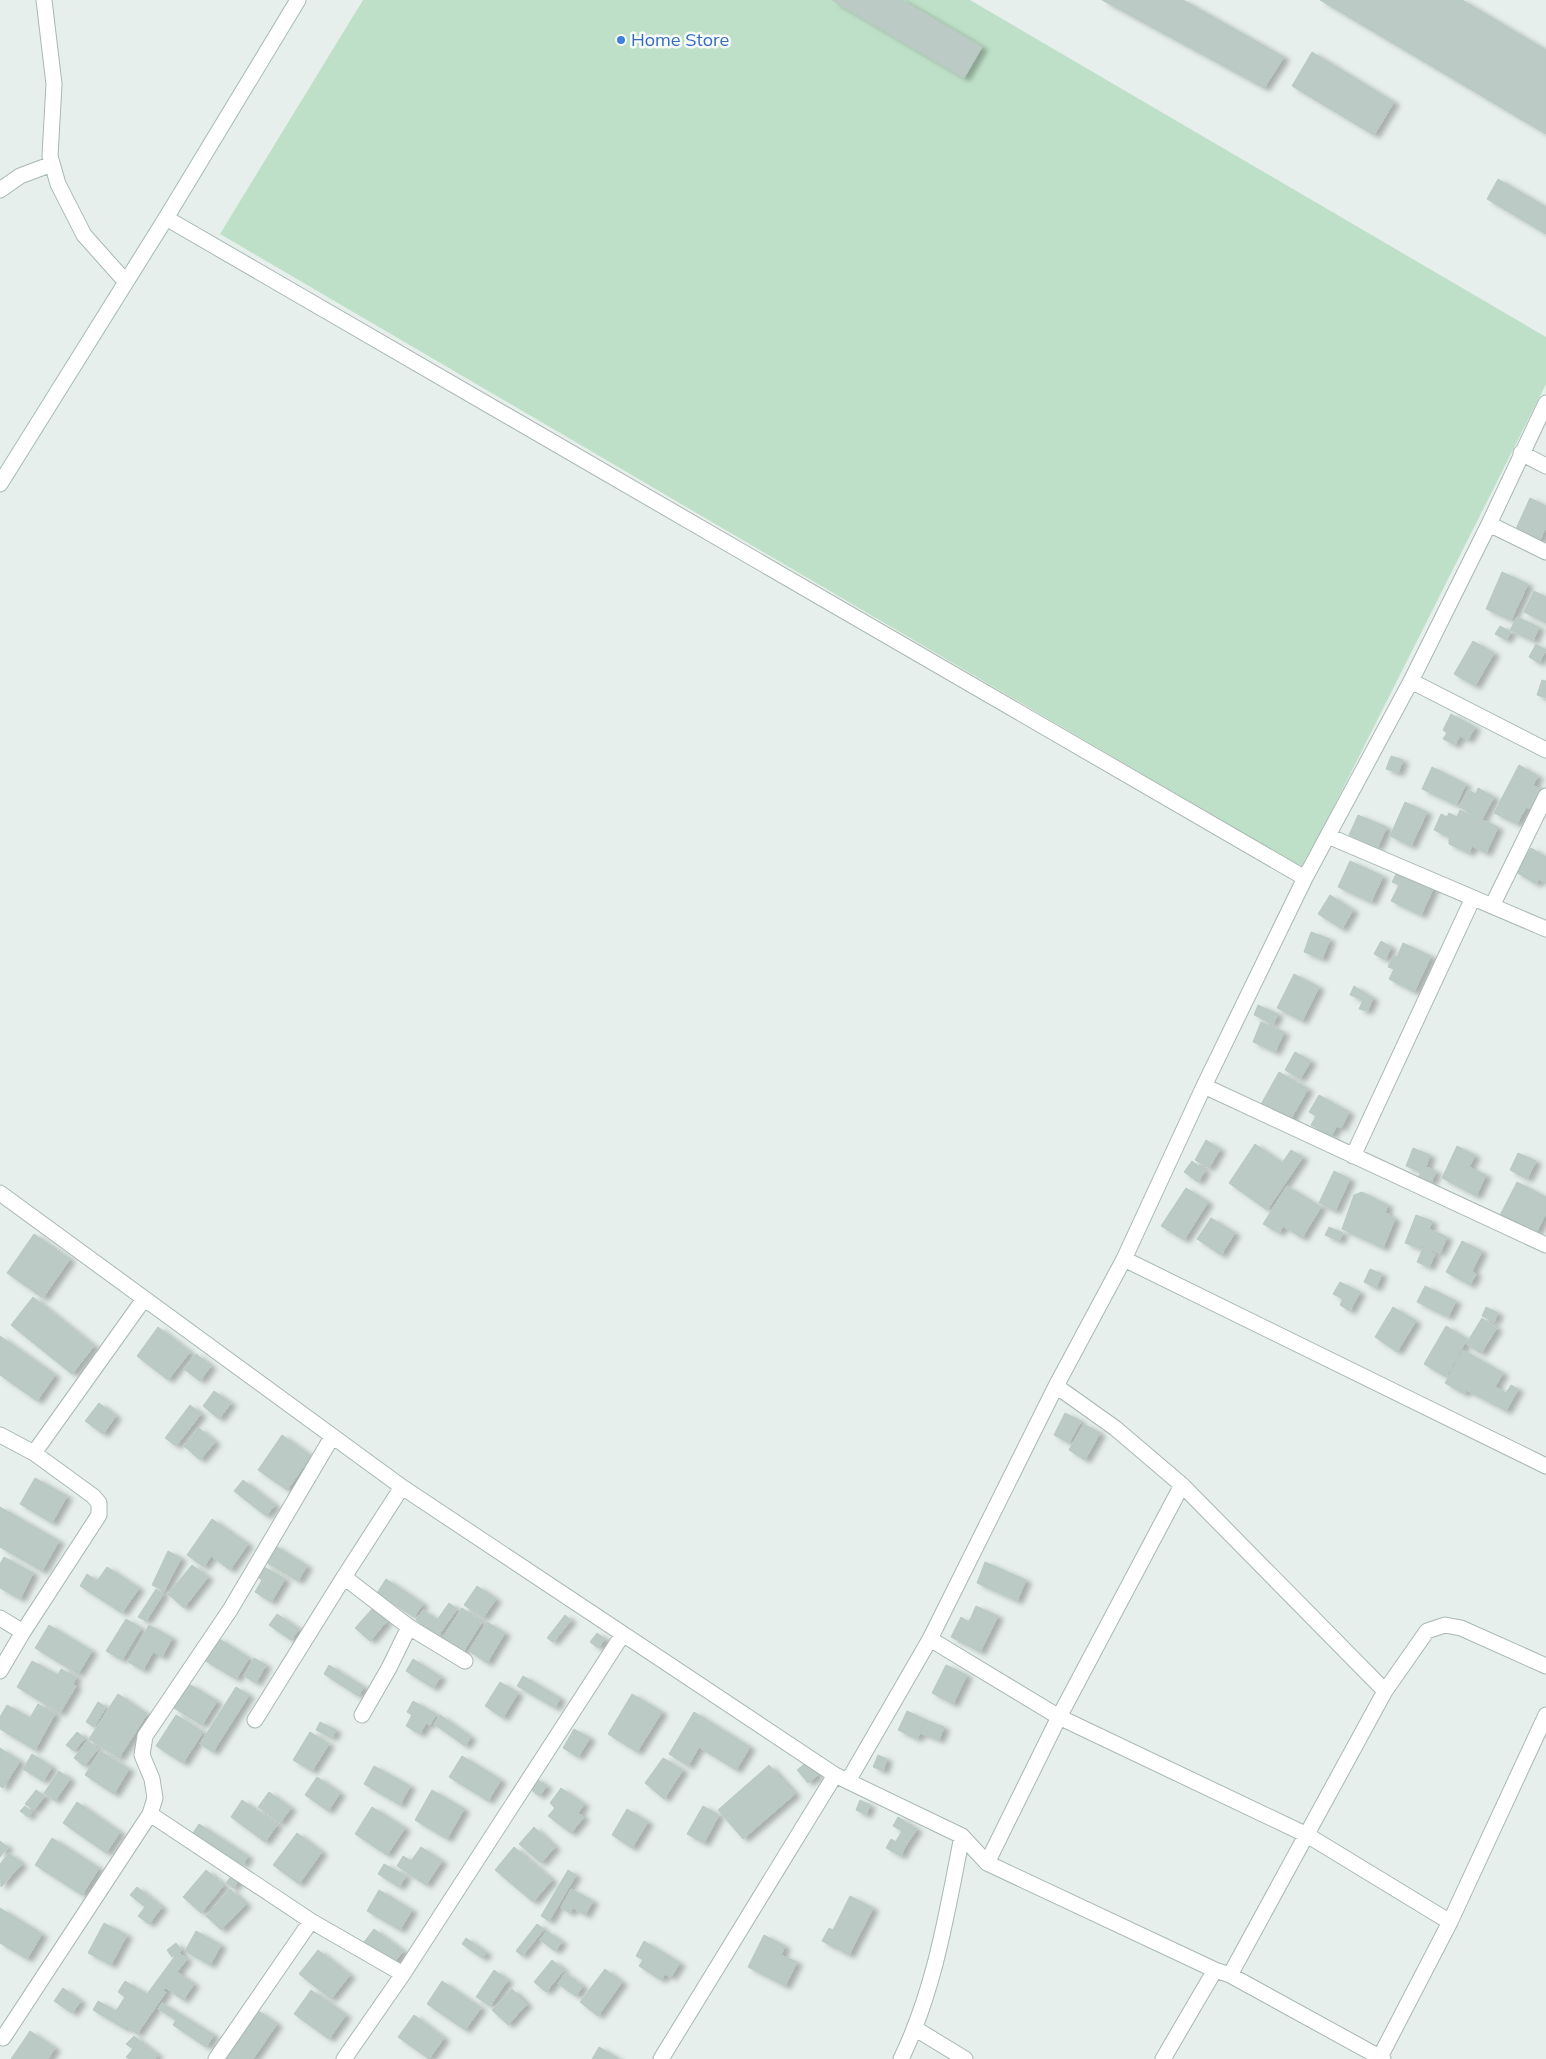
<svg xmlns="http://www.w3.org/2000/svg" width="1546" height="2059" font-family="Mulish,sans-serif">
  <defs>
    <filter id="shadow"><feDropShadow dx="5.5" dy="3" stdDeviation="2.5" flood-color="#0004"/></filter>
  </defs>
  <rect width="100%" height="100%" fill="#e6efeb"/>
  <path fill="#bfe0c8" d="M 363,0 L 970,0 L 1546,337 L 1546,384 L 1303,868 L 220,234 Z"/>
  <path fill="#bbcac4" stroke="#b8c9c2" filter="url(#shadow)" d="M 832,0 L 902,0 L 982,47 L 964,78 Z
    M 1102,0 L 1183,0 L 1284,57 L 1264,88 Z
    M 1320,0 L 1462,0 L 1546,50 L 1546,134 Z
    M 1312,52 L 1394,102 L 1374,135 L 1292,86 Z
    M 1498,179 L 1546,207 L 1546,234 L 1487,199 Z
    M 1530,498 L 1546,506 L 1546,527 L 1539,542 L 1515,531 Z
    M 1502,572 L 1528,584 L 1511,620 L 1486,609 Z
    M 1534,591 L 1546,597 L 1546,623 L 1524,612 Z
    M 1517,617 L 1539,627 L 1533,641 L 1510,630 Z
    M 1500,626 L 1511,632 L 1506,640 L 1495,634 Z
    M 1473,641 L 1494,653 L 1475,686 L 1454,674 Z
    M 1536,644 L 1546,650 L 1539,663 L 1529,657 Z
    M 1542,680 L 1546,681 L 1546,698 L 1537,695 Z
    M 1451,714 L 1475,727 L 1468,740 L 1460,736 L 1455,745 L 1443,739 L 1447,733 L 1443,730 Z
    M 1391,756 L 1403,760 L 1398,773 L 1386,769 Z
    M 1519,765 L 1538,776 L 1533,785 L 1543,791 L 1533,810 L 1526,807 L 1517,824 L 1494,813 Z
    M 1432,767 L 1466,784 L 1456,805 L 1422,789 Z
    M 1478,788 L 1494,797 L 1482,819 L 1459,807 L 1468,790 L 1476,794 Z
    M 1405,802 L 1427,812 L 1411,846 L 1390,836 Z
    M 1460,810 L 1498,827 L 1486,853 L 1472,846 L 1469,853 L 1449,844 L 1449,837 L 1434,830 L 1441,814 L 1447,817 L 1449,813 L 1457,817 Z
    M 1358,815 L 1387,827 L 1377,848 L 1349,835 Z
    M 1531,848 L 1546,857 L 1546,884 L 1539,879 L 1536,884 L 1516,872 Z
    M 1350,861 L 1383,876 L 1371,902 L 1338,887 Z
    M 1398,870 L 1434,887 L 1421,915 L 1391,901 L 1399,885 L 1392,882 Z
    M 1330,895 L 1353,910 L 1342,929 L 1318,914 Z
    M 1311,932 L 1330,939 L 1322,959 L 1304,952 Z
    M 1381,941 L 1391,947 L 1385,960 L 1374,954 Z
    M 1403,943 L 1431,956 L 1414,992 L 1389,979 L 1394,969 L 1388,967 L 1394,955 L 1397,957 Z
    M 1294,974 L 1319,987 L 1302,1021 L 1277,1008 Z
    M 1354,986 L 1373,998 L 1367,1011 L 1359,1009 L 1363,1000 L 1350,995 Z
    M 1258,1005 L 1278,1014 L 1273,1024 L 1254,1015 Z
    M 1261,1022 L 1284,1032 L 1275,1052 L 1253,1042 Z
    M 1295,1052 L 1311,1061 L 1300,1079 L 1285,1070 Z
    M 1279,1072 L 1308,1089 L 1289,1122 L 1260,1106 Z
    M 1319,1095 L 1349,1112 L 1341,1128 L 1337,1126 L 1331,1136 L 1311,1125 L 1316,1116 L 1309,1112 Z
    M 1206,1140 L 1220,1149 L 1209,1168 L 1195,1160 Z
    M 1255,1144 L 1282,1163 L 1291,1150 L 1303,1157 L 1267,1210 L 1229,1183 Z
    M 1457,1146 L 1475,1155 L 1469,1167 L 1486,1175 L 1476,1196 L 1442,1178 Z
    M 1413,1148 L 1430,1155 L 1426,1167 L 1436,1171 L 1431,1183 L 1418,1178 L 1421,1172 L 1406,1166 Z
    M 1518,1153 L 1536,1161 L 1527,1179 L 1510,1170 Z
    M 1192,1161 L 1205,1171 L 1198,1182 L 1184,1172 Z
    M 1334,1171 L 1350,1179 L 1335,1211 L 1319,1203 Z
    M 1517,1182 L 1546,1197 L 1546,1213 L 1536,1233 L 1500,1215 Z
    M 1287,1186 L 1321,1207 L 1302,1238 L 1283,1226 L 1279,1233 L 1263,1224 Z
    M 1186,1188 L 1208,1202 L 1184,1240 L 1161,1226 Z
    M 1362,1192 L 1388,1205 L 1385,1212 L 1395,1219 L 1383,1248 L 1342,1229 L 1354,1195 Z
    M 1416,1215 L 1432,1221 L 1429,1229 L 1447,1237 L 1440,1253 L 1422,1246 L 1421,1249 L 1405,1243 Z
    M 1211,1218 L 1235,1233 L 1221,1255 L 1197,1239 Z
    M 1329,1227 L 1343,1233 L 1339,1241 L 1325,1235 Z
    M 34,1234 L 70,1259 L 43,1298 L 7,1273 Z
    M 1462,1241 L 1482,1251 L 1472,1271 L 1476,1274 L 1470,1285 L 1446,1272 Z
    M 1423,1248 L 1435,1254 L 1429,1267 L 1417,1262 Z
    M 1370,1269 L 1382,1274 L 1376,1288 L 1364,1282 Z
    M 1340,1282 L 1360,1292 L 1350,1311 L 1340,1305 L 1343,1299 L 1333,1294 Z
    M 1425,1286 L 1456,1301 L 1448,1317 L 1417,1302 Z
    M 33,1297 L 94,1346 L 72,1374 L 11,1325 Z
    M 1393,1307 L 1416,1321 L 1397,1352 L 1375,1337 Z
    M 1486,1307 L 1498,1313 L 1494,1322 L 1482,1316 Z
    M 1482,1318 L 1497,1328 L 1481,1353 L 1466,1344 Z
    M 1446,1326 L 1467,1339 L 1446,1377 L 1424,1364 Z
    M 158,1327 L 190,1352 L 168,1380 L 137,1356 Z
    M 0,1336 L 55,1375 L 37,1401 L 0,1375 Z
    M 1463,1350 L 1503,1373 L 1495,1387 L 1506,1393 L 1511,1385 L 1518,1389 L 1506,1411 L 1466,1390 L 1464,1394 L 1445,1383 Z
    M 196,1354 L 211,1366 L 200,1381 L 184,1369 Z
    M 214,1391 L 231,1403 L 219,1419 L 203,1406 Z
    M 99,1403 L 116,1416 L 103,1434 L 85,1421 Z
    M 190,1405 L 201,1414 L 176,1446 L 165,1438 Z
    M 1065,1413 L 1081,1421 L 1069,1443 L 1054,1435 Z
    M 1084,1424 L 1100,1433 L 1085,1460 L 1069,1450 Z
    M 199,1428 L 215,1442 L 200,1460 L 184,1446 Z
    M 282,1435 L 311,1456 L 287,1490 L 258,1470 Z
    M 35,1478 L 67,1496 L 52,1523 L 20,1504 Z
    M 243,1480 L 275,1505 L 266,1516 L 234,1491 Z
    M 0,1507 L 59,1541 L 42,1571 L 0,1547 Z
    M 212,1519 L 248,1544 L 230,1570 L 211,1556 L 204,1567 L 187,1555 Z
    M 274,1545 L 307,1566 L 298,1581 L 264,1561 Z
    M 168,1551 L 181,1558 L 164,1591 L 152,1585 Z
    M 4,1557 L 33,1573 L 20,1599 L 0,1588 L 0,1564 Z
    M 985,1562 L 1026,1580 L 1017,1601 L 977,1583 Z
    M 192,1565 L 208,1577 L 184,1608 L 168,1594 Z
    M 107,1567 L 139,1588 L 122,1613 L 80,1586 L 87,1574 L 97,1581 Z
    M 264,1567 L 285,1579 L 271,1602 L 255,1592 L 262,1580 L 258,1577 Z
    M 386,1579 L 423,1604 L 414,1617 L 377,1593 Z
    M 477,1586 L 496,1599 L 483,1618 L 464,1605 Z
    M 156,1589 L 163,1594 L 146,1621 L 138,1617 Z
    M 449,1603 L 457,1609 L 438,1636 L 416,1620 L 423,1610 L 437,1620 Z
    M 976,1606 L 998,1616 L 980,1652 L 951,1637 L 961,1617 L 969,1622 Z
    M 462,1608 L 482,1622 L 463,1652 L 442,1639 Z
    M 372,1609 L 387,1621 L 370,1641 L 355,1628 Z
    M 277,1614 L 299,1629 L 291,1640 L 269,1625 Z
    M 565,1615 L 571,1620 L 553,1642 L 547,1638 Z
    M 126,1619 L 141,1628 L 122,1660 L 106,1651 Z
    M 487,1622 L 505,1633 L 487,1663 L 469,1651 Z
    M 49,1625 L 92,1651 L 78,1674 L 35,1648 Z
    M 149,1625 L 172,1638 L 162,1657 L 153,1652 L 143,1670 L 128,1662 Z
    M 597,1633 L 605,1639 L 598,1648 L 590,1642 Z
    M 218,1638 L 249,1658 L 236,1679 L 204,1660 Z
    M 254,1658 L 266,1665 L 256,1683 L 244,1676 Z
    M 413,1659 L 441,1677 L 433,1688 L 406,1671 Z
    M 32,1661 L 58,1675 L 61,1669 L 76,1677 L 73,1684 L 76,1686 L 60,1713 L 17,1687 Z
    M 329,1665 L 364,1687 L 358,1696 L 324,1674 Z
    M 946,1665 L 967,1675 L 953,1704 L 932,1693 Z
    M 523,1676 L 560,1698 L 555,1708 L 517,1686 Z
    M 500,1682 L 518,1693 L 503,1718 L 485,1706 Z
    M 189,1684 L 217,1701 L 202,1725 L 174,1708 Z
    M 236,1687 L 249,1695 L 213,1752 L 200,1744 Z
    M 118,1694 L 147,1714 L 119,1758 L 89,1739 Z
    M 632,1694 L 662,1712 L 637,1752 L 608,1734 Z
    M 413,1701 L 436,1714 L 430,1725 L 426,1723 L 420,1734 L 406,1726 L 412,1715 L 407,1712 Z
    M 98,1702 L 106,1707 L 94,1727 L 86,1722 Z
    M 38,1704 L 55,1714 L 35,1750 L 0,1729 L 0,1717 L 7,1705 L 30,1718 Z
    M 907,1711 L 926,1720 L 917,1739 L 898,1730 Z
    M 694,1712 L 750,1747 L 736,1770 L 699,1747 L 688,1766 L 669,1754 Z
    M 176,1715 L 203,1732 L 183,1763 L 156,1746 Z
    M 440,1715 L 471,1737 L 465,1746 L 434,1724 Z
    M 926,1720 L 944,1727 L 939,1740 L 920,1733 Z
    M 320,1722 L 336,1730 L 332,1738 L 316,1730 Z
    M 574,1729 L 590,1738 L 578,1757 L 563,1748 Z
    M 77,1732 L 85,1738 L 74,1751 L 66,1745 Z
    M 310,1732 L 329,1744 L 312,1771 L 293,1760 Z
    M 87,1741 L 98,1749 L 84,1766 L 74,1758 Z
    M 0,1748 L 20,1761 L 3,1788 L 0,1786 Z
    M 100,1751 L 129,1769 L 114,1794 L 85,1775 Z
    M 32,1754 L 52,1767 L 43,1781 L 23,1769 Z
    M 878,1755 L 887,1759 L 883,1771 L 873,1767 Z
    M 462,1756 L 501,1780 L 488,1801 L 449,1777 Z
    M 663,1758 L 683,1770 L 664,1799 L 645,1783 Z
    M 807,1762 L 818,1775 L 808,1783 L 797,1770 Z
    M 769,1765 L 795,1794 L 743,1839 L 718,1810 Z
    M 374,1766 L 410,1786 L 400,1805 L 364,1784 Z
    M 59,1771 L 70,1779 L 55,1801 L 44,1793 Z
    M 317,1777 L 340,1793 L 328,1811 L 305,1795 Z
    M 535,1778 L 547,1786 L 539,1796 L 528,1787 Z
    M 561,1788 L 584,1804 L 578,1813 L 584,1817 L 571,1833 L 548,1816 L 555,1808 L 550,1803 Z
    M 36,1790 L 45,1796 L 34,1810 L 25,1804 Z
    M 432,1790 L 464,1809 L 447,1839 L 415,1820 Z
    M 269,1792 L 291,1808 L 280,1823 L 258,1807 Z
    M 242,1800 L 277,1825 L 265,1842 L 231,1817 Z
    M 860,1800 L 870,1805 L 866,1815 L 856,1810 Z
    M 77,1802 L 120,1832 L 106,1853 L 63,1823 Z
    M 25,1806 L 32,1812 L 28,1817 L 20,1811 Z
    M 703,1806 L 719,1815 L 704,1843 L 687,1834 Z
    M 372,1807 L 405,1828 L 387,1855 L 355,1834 Z
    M 627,1809 L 648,1822 L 632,1848 L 612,1835 Z
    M 898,1817 L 917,1829 L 905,1847 L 896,1841 L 902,1831 L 893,1826 Z
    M 199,1824 L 248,1856 L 243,1865 L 193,1833 Z
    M 534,1827 L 555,1847 L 541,1863 L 519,1844 Z
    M 297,1833 L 322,1852 L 299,1884 L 273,1865 Z
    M 52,1838 L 99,1868 L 82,1895 L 35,1865 Z
    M 891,1839 L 905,1847 L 901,1856 L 886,1848 Z
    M 0,1841 L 8,1847 L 0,1857 Z
    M 421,1847 L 442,1861 L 426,1885 L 397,1866 L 403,1856 L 411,1861 Z
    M 514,1847 L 552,1880 L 533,1902 L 495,1870 Z
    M 9,1853 L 22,1864 L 1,1887 L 0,1864 Z
    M 384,1864 L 406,1876 L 399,1887 L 378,1874 Z
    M 206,1870 L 224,1885 L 201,1913 L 183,1897 Z
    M 568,1870 L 576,1875 L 549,1921 L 541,1916 Z
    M 232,1875 L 239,1880 L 233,1888 L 226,1883 Z
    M 137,1887 L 162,1907 L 149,1924 L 138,1916 L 145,1907 L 130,1895 Z
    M 230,1889 L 246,1904 L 221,1930 L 206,1916 Z
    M 571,1889 L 593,1901 L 585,1915 L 573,1908 L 570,1913 L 561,1908 Z
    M 379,1890 L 412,1910 L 400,1930 L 367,1911 Z
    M 850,1896 L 873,1908 L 849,1955 L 822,1941 L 829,1928 L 833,1930 Z
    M 0,1908 L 42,1934 L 27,1959 L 0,1943 Z
    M 104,1923 L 127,1935 L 111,1965 L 88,1953 Z
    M 537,1924 L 544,1929 L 522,1956 L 516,1951 Z
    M 374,1929 L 403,1951 L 393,1964 L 364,1942 Z
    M 196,1931 L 221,1945 L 210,1965 L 185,1951 Z
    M 547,1931 L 562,1942 L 555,1951 L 540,1940 Z
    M 764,1935 L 785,1946 L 781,1955 L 797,1962 L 785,1986 L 748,1967 Z
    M 466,1938 L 487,1953 L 482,1958 L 462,1944 Z
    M 644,1941 L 680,1963 L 671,1977 L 665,1974 L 661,1980 L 639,1966 L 643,1960 L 636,1956 Z
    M 176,1943 L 182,1950 L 172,1957 L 167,1950 Z
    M 318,1950 L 350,1975 L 331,1999 L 299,1974 Z
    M 178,1952 L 187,1959 L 177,1972 L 194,1984 L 183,2000 L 166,1988 L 163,1991 L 166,1992 L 137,2034 L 127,2027 L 125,2029 L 93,2010 L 98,2001 L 116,2011 L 125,1997 L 118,1992 L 125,1981 L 147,1994 Z
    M 552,1960 L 564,1970 L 546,1992 L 534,1982 Z
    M 605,1969 L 622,1982 L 598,2016 L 580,2002 Z
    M 494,1970 L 508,1980 L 490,2006 L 476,1997 Z
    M 565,1973 L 583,1986 L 576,1996 L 558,1984 Z
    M 442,1981 L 481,2008 L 465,2030 L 427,2004 Z
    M 63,1988 L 81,2001 L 72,2013 L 54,2001 Z
    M 512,1989 L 527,2004 L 508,2025 L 492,2010 Z
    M 311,1990 L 346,2015 L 329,2039 L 294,2014 Z
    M 162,2003 L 214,2035 L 206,2047 L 173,2025 L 176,2020 L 158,2009 Z
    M 257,2010 L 277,2024 L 253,2059 L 223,2059 Z
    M 414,2015 L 444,2038 L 429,2059 L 398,2037 Z
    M 30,2031 L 55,2048 L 48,2059 L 11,2059 Z
    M 134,2036 L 158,2055 L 155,2059 L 129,2059 L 126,2057 L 133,2049 L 126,2044 Z
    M 599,2047 L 619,2059 L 592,2059 Z"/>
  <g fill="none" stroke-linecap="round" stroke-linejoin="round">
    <g stroke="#a8b8b2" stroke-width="17">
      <path id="minor" d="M 44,0 L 54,84 L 50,156 L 58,184 L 84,235 L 125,281
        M 0,190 L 20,176 L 52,164
        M 166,218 L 1305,878
        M 1521,453 L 1546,466
        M 1489,524 L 1546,552
        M 1411,681 L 1546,750
        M 1328,836 L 1546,929
        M 1492,906 L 1546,796
        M 1204,1086 L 1546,1245
        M 1353,1156 L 1473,898
        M 0,1193 L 402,1487 L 835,1775 L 962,1836 L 987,1863 L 1215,1970 L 1230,1975 L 1383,2059
        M 1124,1259 L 1546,1466
        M 1056,1386 L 1115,1428 L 1182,1485 L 1385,1691
        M 0,1435 L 34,1453 L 93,1496 L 99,1503 L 99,1515 L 23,1632 L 0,1671
        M 34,1453 L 144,1299
        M 402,1487 L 344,1577 L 409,1627 L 465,1661
        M 0,1618 L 23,1632
        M 930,1639 L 1059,1717 L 1307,1835 L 1450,1922
        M 362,1715 L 389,1668 L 409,1627
        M 255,1720 L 344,1577
        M 848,1781 L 930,1639 L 1056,1386 L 1124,1259 L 1204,1086 L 1305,878 L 1411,681 L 1489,524 L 1546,403
        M 150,1814 L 311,1921 L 403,1974
        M 987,1863 L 1059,1717 L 1182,1485
        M 1230,1975 L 1385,1691 L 1427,1631 L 1445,1625 L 1461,1628 L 1546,1666
        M 916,2029 L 965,2059
        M 3,2038 L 150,1814 L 155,1798 L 152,1779 L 142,1755 L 145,1736 L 230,1610 L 332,1437
        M 1380,2057 L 1450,1922 L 1546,1715
        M 216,2059 L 311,1921
        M 344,2059 L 403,1974 L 623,1634
        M 661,2059 L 835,1775
        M 901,2059 C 935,1989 947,1912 962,1836
        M 1163,2059 L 1215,1970"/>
    </g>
    <g stroke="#a4bbb3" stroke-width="17">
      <path id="secondary" d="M 0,484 L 166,218 L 298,0"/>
    </g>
    <use href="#minor" stroke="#fff" stroke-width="15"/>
    <use href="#secondary" stroke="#fff" stroke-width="15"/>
  </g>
  <circle fill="#3f7fe0" stroke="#f7fbf9" stroke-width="2" cx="621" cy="40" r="5"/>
  <g text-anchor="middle" stroke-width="5" stroke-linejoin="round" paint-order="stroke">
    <g font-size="18" fill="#366cbe" stroke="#f7fbf9" text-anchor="start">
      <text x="631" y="46">Home Store</text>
    </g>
  </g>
</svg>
